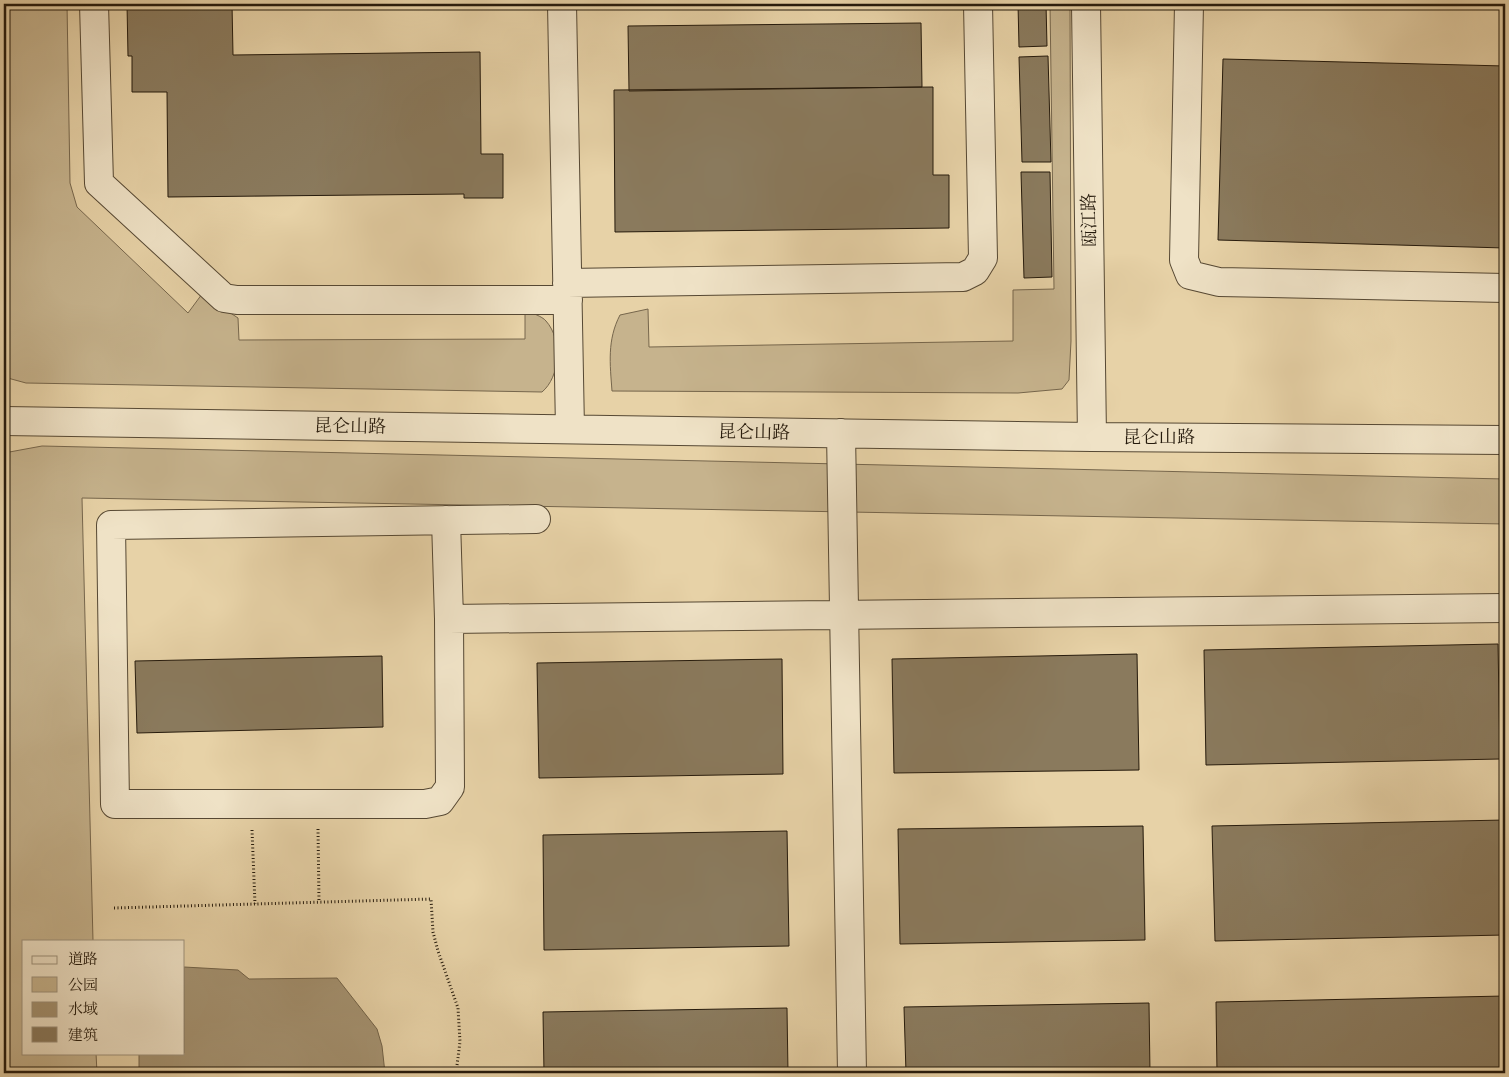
<svg xmlns="http://www.w3.org/2000/svg" width="1509" height="1077" font-family="'IM FELL English','Noto Serif SC',serif">
  <rect width="100%" height="100%" fill="#e7d2a7"/>
  <filter id="stains"><feTurbulence type="fractalNoise" baseFrequency=".004" numOctaves="4"/><feColorMatrix values="0 0 0 0 .2 0 0 0 0 .09 0 0 0 0 .02 0 0 0 .5 -.17"/></filter>
  <radialGradient id="worn" r=".72"><stop offset=".6" stop-color="#630" stop-opacity="0"/><stop offset="1" stop-color="#630" stop-opacity=".3"/></radialGradient>
  <path fill="#c6b38d" stroke="#76664c" d="M 4,4 L 67,4 L 70,183 L 77,207 L 188,313 L 202,294 L 238,318 L 239,340 L 525,339 L 525,310 C 531,313 542,316 546,321 C 563,340 560,377 542,392 L 26,383 L 4,377 Z
    M 1050,4 L 1070,4 L 1071,341 L 1069,380 L 1062,389 L 1018,393 L 612,391 C 610,364 607,340 620,315 L 648,309 L 649,347 L 1013,341 L 1013,290 L 1054,289 Z
    M 42,446 L 1505,479 L 1505,524 L 82,498 L 93,941 L 24,941 L 24,1053 L 96,1053 L 97,1073 L 4,1073 L 4,453 Z"/>
  <path fill="#a59372" stroke="#726349" d="M 184,967 L 238,970 L 249,979 L 337,978 L 377,1029 L 382,1046 L 385,1073 L 139,1073 L 139,1053 L 184,1053 Z"/>
  <path fill="#8a7a5d" stroke="#251a0c" d="M 127,4 L 232,4 L 233,55 L 480,52 L 481,154 L 503,154 L 503,198 L 464,198 L 464,194 L 168,197 L 167,92 L 132,92 L 132,56 L 128,56 Z
    M 1018,4 L 1046,4 L 1047,46 L 1019,47 Z
    M 921,23 L 922,87 L 629,91 L 628,26 Z
    M 1048,56 L 1051,162 L 1022,162 L 1019,57 Z
    M 1223,59 L 1505,66 L 1505,248 L 1218,240 Z
    M 933,87 L 933,175 L 949,175 L 949,228 L 615,232 L 614,90 Z
    M 1021,172 L 1050,172 L 1052,277 L 1024,278 Z
    M 1498,644 L 1500,759 L 1206,765 L 1204,650 Z
    M 1137,654 L 1139,770 L 894,773 L 892,659 Z
    M 382,656 L 383,727 L 137,733 L 135,661 Z
    M 782,659 L 783,774 L 539,778 L 537,663 Z
    M 1505,820 L 1505,935 L 1215,941 L 1212,826 Z
    M 1143,826 L 1145,940 L 900,944 L 898,829 Z
    M 787,831 L 789,946 L 544,950 L 543,835 Z
    M 1505,996 L 1505,1073 L 1217,1073 L 1216,1002 Z
    M 1149,1003 L 1150,1073 L 906,1073 L 904,1007 Z
    M 787,1008 L 788,1073 L 544,1073 L 543,1012 Z"/>
  <g fill="none" stroke-linecap="round" stroke-linejoin="round">
    <g stroke="#564833" stroke-width="30">
      <path id="minor" d="M 94,4 L 99,183 L 224,298 L 237,300 L 568,300
        M 562,4 L 570,429
        M 1086,4 L 1092,437
        M 1189,4 L 1184,260 L 1190,275 L 1219,282 L 1505,288
        M 567,283 L 963,277 L 975,271 L 983,258 L 978,4
        M 4,421 L 1092,437 L 1505,440
        M 841,433 L 852,1073
        M 536,519 L 111,525 L 115,804 L 425,804 L 440,801 L 450,787 L 449,619 L 1505,608
        M 446,520 L 449,619"/>
    </g>
    <path stroke="#251a0c" stroke-width="3" stroke-dasharray="1 2.5" stroke-linecap="butt" d="M 318,829 L 319,902
      M 252,830 L 255,904
      M 114,908 L 431,899 L 433,932 L 438,951 L 458,1008 L 460,1042 L 456,1073"/>
    <use href="#minor" stroke="#efe2c6" stroke-width="28"/>
  </g>
  <g text-anchor="middle" stroke-width="4.5" stroke-linejoin="round" paint-order="stroke">
    <g font-size="18" fill="#251a0c" stroke="#efe2c6">
      <text transform="translate(1089 220) rotate(-91)" y="6">瓯江路</text>
      <text transform="translate(350 426) rotate(1)" y="6">昆仑山路</text>
      <text transform="translate(754 432) rotate(1)" y="6">昆仑山路</text>
      <text x="1159" y="443">昆仑山路</text>
    </g>
  </g>
  <rect width="1509" height="1077" fill="none" stroke="#e7d2a7" stroke-width="20"/>
  <rect x="5" y="5" width="1499" height="1067" fill="none" stroke="#251a0c" stroke-width="2.5"/>
  <rect x="10" y="10" width="1489" height="1057" fill="none" stroke="#251a0c"/>
  <rect x="22" y="940" width="162" height="115" fill="#efe2c6" stroke="#9e927c"/>
  <rect x="32" y="956" width="25" height="8" fill="#efe2c6" stroke="#9e927c"/>
  <text x="68" y="964" font-size="15" fill="#251a0c">道路</text>
  <rect x="32" y="977" width="25" height="15" fill="#c6b38d" stroke="#9e927c"/>
  <text x="68" y="990" font-size="15" fill="#251a0c">公园</text>
  <rect x="32" y="1002" width="25" height="15" fill="#a59372" stroke="#9e927c"/>
  <text x="68" y="1014" font-size="15" fill="#251a0c">水域</text>
  <rect x="32" y="1027" width="25" height="15" fill="#8a7a5d" stroke="#9e927c"/>
  <text x="68" y="1040" font-size="15" fill="#251a0c">建筑</text>
  <rect width="100%" height="100%" filter="url(#stains)"/>
  <rect width="100%" height="100%" fill="url(#worn)"/>
</svg>
